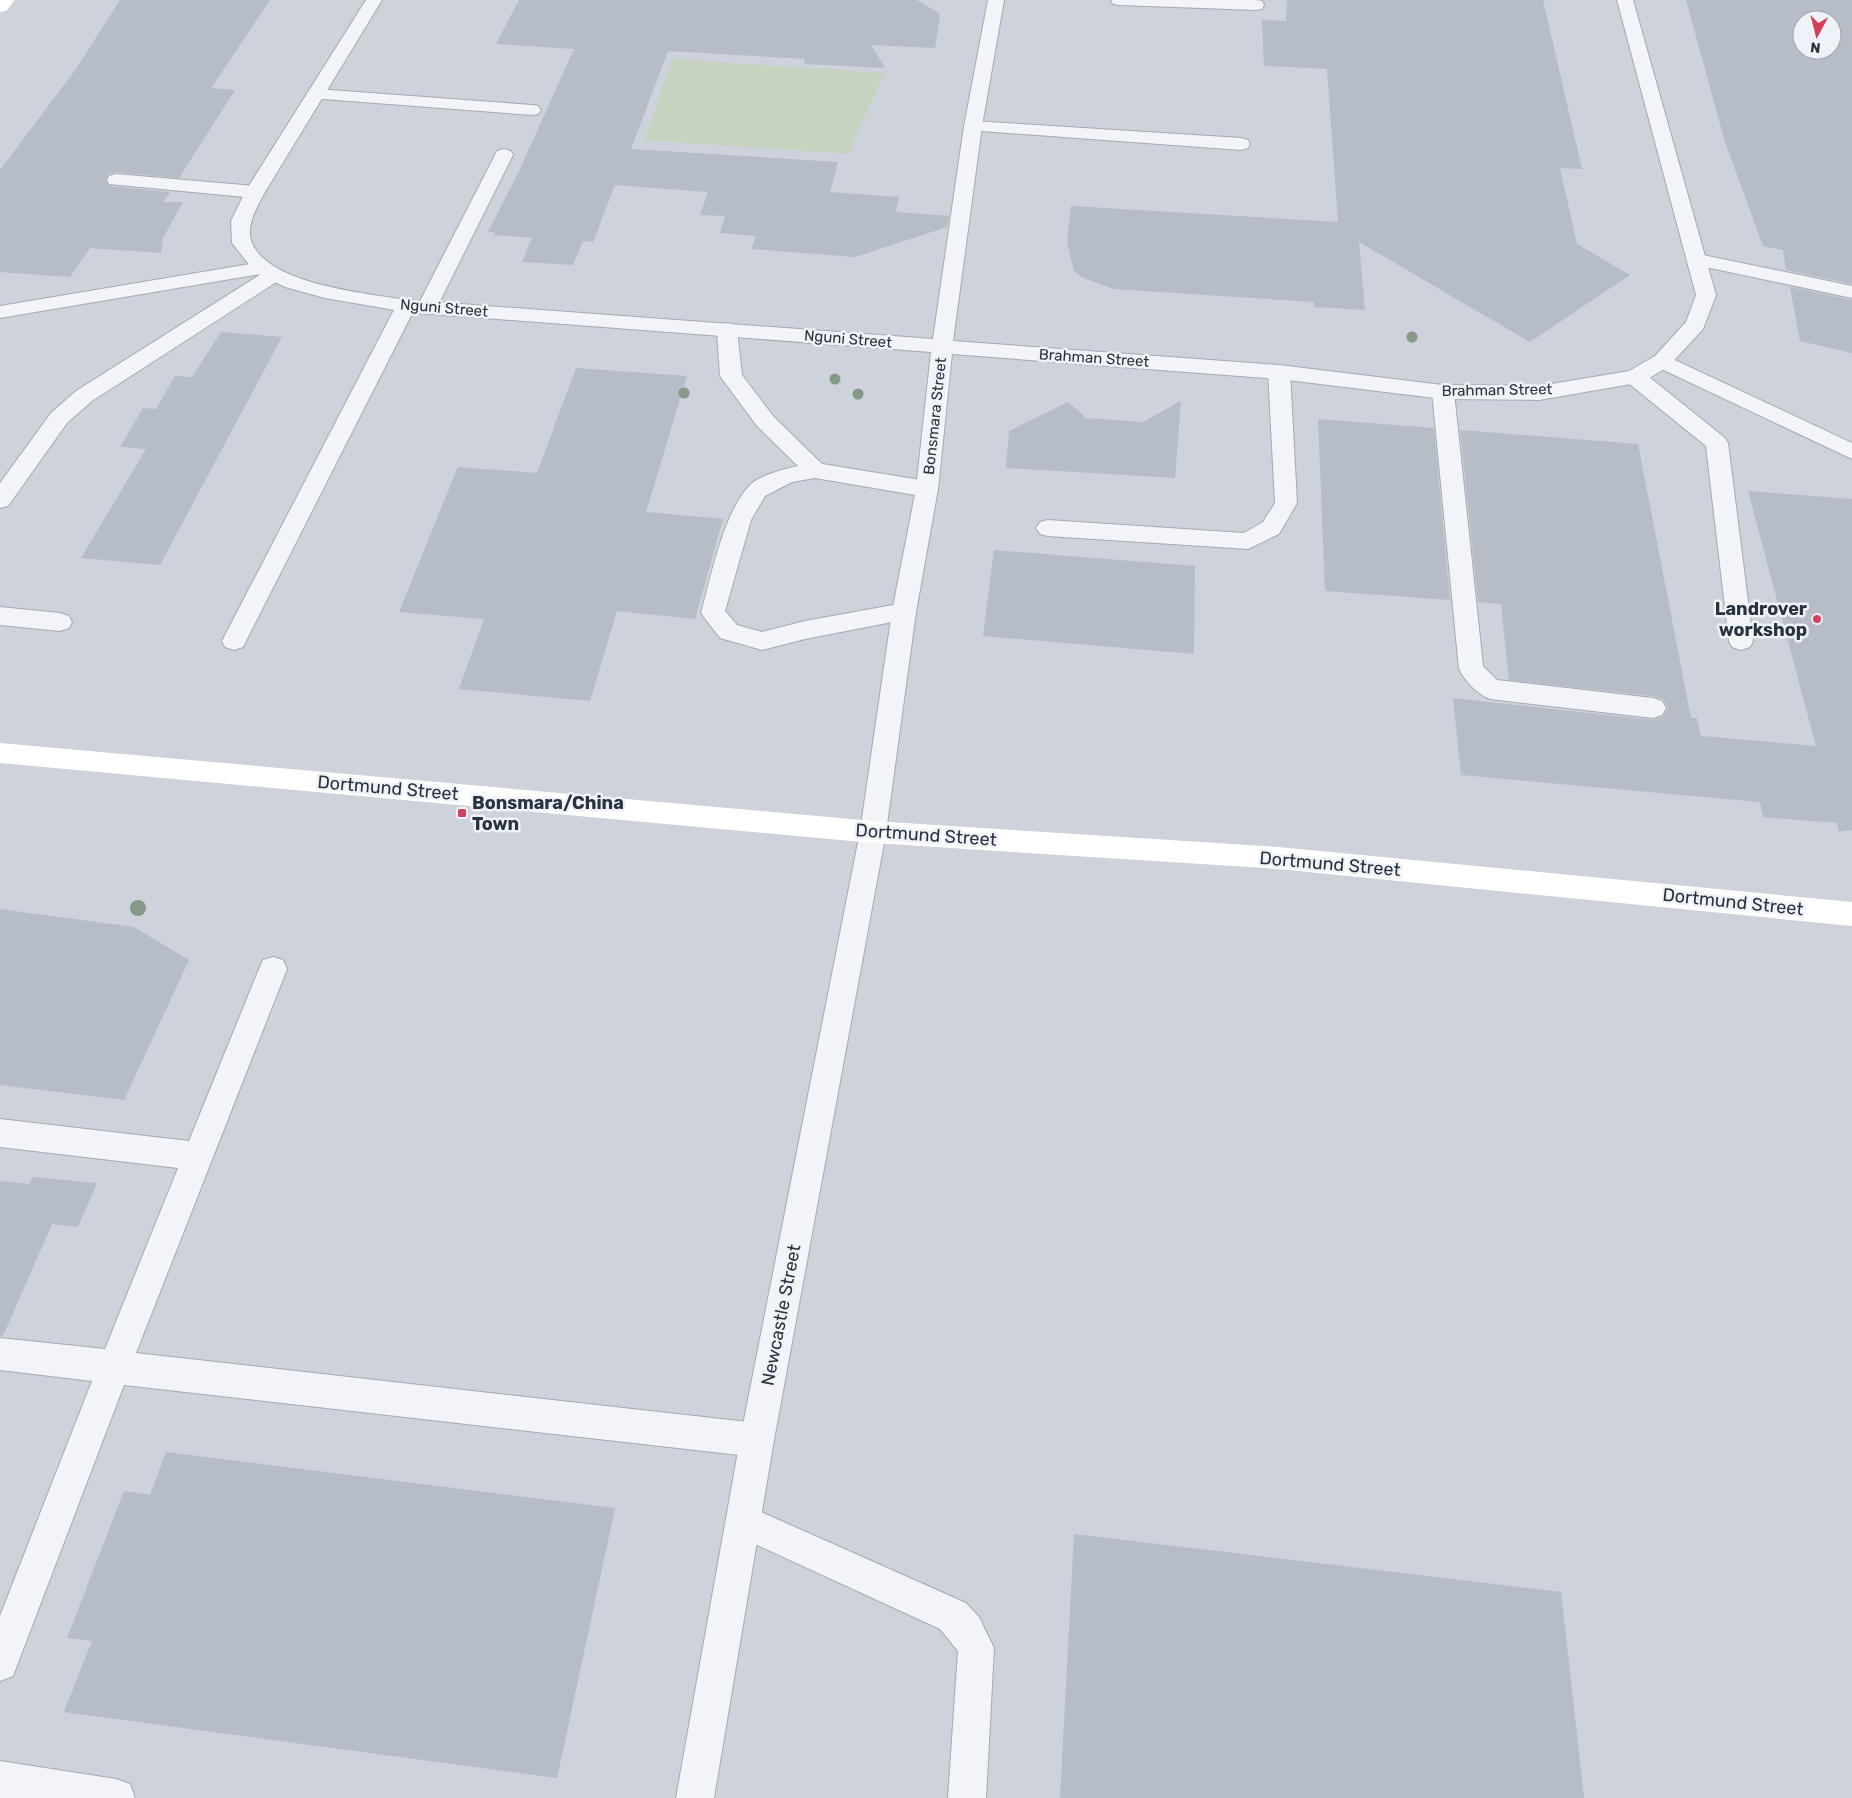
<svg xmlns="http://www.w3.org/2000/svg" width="1852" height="1798" font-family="Rubik,sans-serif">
  <rect width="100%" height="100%" fill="#dfe3e9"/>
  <path fill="#cdd2db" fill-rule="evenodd" d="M 0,0 L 1852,0 L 1852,1798 L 0,1798 ZM 1802,20 L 1832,20 L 1832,50 L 1802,50 Z"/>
  <path fill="#c6d3c0" d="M 673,59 L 884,73 L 848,154 L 644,140 Z"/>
  <path fill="#b6bdc6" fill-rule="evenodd" d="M 120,0 L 270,0 L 211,88 L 235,90 L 179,178 L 116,172 L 108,174 L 105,179 L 109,186 L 170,192 L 163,202 L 183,202 L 163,238 L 161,253 L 90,248 L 70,277 L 0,272 L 0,170 L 76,69 Z
    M 519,0 L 917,0 L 940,14 L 935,48 L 871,45 L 885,68 L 804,64 L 805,59 L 668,51 L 631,149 L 838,162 L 830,192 L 899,197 L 896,212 L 949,216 L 947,227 L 855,257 L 751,249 L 756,236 L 720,233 L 725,216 L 700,215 L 708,192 L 615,185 L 593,242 L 583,241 L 573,265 L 522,262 L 532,238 L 494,235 L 495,232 L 488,232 L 520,169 L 574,49 L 496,44 Z
    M 1287,0 L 1543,0 L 1582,169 L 1560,168 L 1577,244 L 1630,275 L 1530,342 L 1359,242 L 1365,310 L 1314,307 L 1314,302 L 1113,289 L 1083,278 L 1074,271 L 1067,243 L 1071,206 L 1338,222 L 1327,69 L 1264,66 L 1262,20 L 1286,21 Z
    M 1686,0 L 1852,0 L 1852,284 L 1786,270 L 1783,250 L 1763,246 L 1725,142 ZM 1802,20 L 1832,20 L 1832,50 L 1802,50 Z
    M 1790,287 L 1852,300 L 1852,353 L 1800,341 Z
    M 221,332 L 282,337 L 160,565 L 81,558 L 146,449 L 120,447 L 143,408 L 156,409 L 175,376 L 192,377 Z
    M 576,368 L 687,376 L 646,512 L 723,519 L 695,619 L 617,611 L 590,701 L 459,689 L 484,619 L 399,612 L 458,467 L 537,473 Z
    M 1181,401 L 1175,478 L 1006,468 L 1009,431 L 1068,402 L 1086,418 L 1143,422 Z
    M 1318,419 L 1434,428 L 1450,600 L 1325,591 Z
    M 1460,430 L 1638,444 L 1691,718 L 1697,718 L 1701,736 L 1816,746 L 1748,491 L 1852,499 L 1852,830 L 1839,832 L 1837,823 L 1763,817 L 1760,802 L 1461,775 L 1453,698 L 1653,720 L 1664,716 L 1668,707 L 1663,699 L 1653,696 L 1509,680 L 1501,604 L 1478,602 Z
    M 994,550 L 1195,566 L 1194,654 L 983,636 Z
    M 0,909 L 134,927 L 189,960 L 124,1100 L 0,1085 Z
    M 33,1177 L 97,1183 L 78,1227 L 52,1224 L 3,1336 L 0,1336 L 0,1181 L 29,1184 Z
    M 166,1452 L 615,1508 L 557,1778 L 64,1712 L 92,1641 L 67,1638 L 124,1491 L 150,1495 Z
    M 1074,1534 L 1561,1592 L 1584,1798 L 1060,1798 Z"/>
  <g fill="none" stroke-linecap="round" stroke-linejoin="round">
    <g stroke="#a4aab3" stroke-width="2">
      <path id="lane" d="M 1111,0 L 1256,0 L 1262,1 L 1264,5 L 1262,9 L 1256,10 L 1119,5 L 1113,4 Z
        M 316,89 L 532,105 L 538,106 L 541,110 L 538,114 L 532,115 L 310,98 L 307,94 L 310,90 Z
        M 973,121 L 1241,138 L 1248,140 L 1250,144 L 1248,148 L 1241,150 L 967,130 L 964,126 L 967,122 Z
        M 504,149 L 511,151 L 513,155 L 437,307 L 434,311 L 427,313 L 420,311 L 417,307 L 495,155 L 497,151 Z
        M 116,174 L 255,186 L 262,188 L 265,192 L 262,196 L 255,198 L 109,184 L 107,180 L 109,176 Z
        M 1698,254 L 1852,286 L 1852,298 L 1691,264 L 1688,260 L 1691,256 Z
        M 262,262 L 269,264 L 271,270 L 281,271 L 284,275 L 281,279 L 92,401 L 67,423 L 8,506 L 0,508 L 0,483 L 51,413 L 76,391 L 261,274 L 0,318 L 0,306 Z
        M 406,300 L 413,302 L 416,306 L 246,641 L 243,647 L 234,650 L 225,647 L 222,641 L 396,306 L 399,302 Z
        M 727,323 L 734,325 L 737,330 L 742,375 L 773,416 L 822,464 L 927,481 L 935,483 L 938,489 L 935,495 L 927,497 L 815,478 L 792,482 L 765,496 L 751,520 L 725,611 L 737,625 L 762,632 L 805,621 L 904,603 L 913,606 L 916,612 L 913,618 L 805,639 L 762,650 L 720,638 L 701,613 C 712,574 722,518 748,487 C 757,476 784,469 798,466 L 757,426 L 720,376 L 717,330 L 720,325 Z
        M 1662,354 L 1852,443 L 1852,459 L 1655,366 L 1651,361 L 1655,356 Z
        M 1279,365 L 1286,367 L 1290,372 L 1297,503 L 1279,534 L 1248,549 L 1048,536 L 1040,534 L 1036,528 L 1040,522 L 1048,520 L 1244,533 L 1263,522 L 1275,503 L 1268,372 L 1272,367 Z
        M 1635,370 L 1643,372 L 1725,438 L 1728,443 L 1753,641 L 1750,647 L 1741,650 L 1732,647 L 1729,641 L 1706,446 L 1627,382 L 1624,377 L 1627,372 Z
        M 1443,385 L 1451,387 L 1454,392 L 1483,666 L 1497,680 L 1653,698 L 1662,701 L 1666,708 L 1662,715 L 1653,718 L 1490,699 C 1477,694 1465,681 1459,669 L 1432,392 L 1435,387 Z
        M 0,607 L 60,613 L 69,616 L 72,622 L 69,628 L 60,631 L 0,625 Z
        M 273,957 L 283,960 L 287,969 L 136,1353 L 757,1423 L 769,1428 L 774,1440 L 769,1452 L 757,1457 L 124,1385 L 13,1676 L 0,1681 L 0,1616 L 92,1381 L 0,1370 L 0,1338 L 105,1349 L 178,1168 L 0,1147 L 0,1119 L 189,1141 L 259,969 L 263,960 Z
        M 743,1504 L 966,1603 L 979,1617 L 994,1648 L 986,1798 L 948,1798 L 958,1651 L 940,1629 L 731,1533 L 726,1521 L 731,1509 Z
        M 0,1761 L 116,1779 L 130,1784 L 135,1798 L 0,1798 Z"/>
    </g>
    <g stroke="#a4aab3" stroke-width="2">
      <path id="street" d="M 366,0 L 382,0 L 265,192 C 257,207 245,226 252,243 C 270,285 366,293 406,300 L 933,339 L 964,126 L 988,0 L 1004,0 L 982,126 L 953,341 L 1279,365 L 1443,385 L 1539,386 L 1629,371 L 1655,356 L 1686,322 L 1696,295 L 1617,0 L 1633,0 L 1716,295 L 1703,329 L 1669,366 L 1643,382 L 1539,400 L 1443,399 L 1279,379 L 952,354 L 938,489 L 916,612 L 886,832 L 774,1440 L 714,1798 L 676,1798 L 740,1440 L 860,832 L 892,612 L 916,489 L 931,352 L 406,312 L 325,298 L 285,287 L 255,272 L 232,243 L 231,221 L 245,192 Z"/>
    </g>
    <use href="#lane" fill="#f2f4f7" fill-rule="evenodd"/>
    <use href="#street" fill="#f2f4f7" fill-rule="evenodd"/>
    <path fill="#fff" fill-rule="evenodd" d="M 0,0 L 15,0 L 6,11 L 0,12 Z
      M 0,743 L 873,821 L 1278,847 L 1852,902 L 1852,926 L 1278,869 L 873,843 L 0,763 Z"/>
  </g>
  <g fill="#869986">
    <circle cx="1412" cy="337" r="5.5"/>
    <circle cx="835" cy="379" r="5.5"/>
    <circle cx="684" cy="393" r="5.5"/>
    <circle cx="858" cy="394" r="5.5"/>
    <circle cx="138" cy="908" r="8"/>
  </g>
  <g fill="#d1415e" stroke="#eff2f6" stroke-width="2">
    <circle cx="1817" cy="619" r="5"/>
    <rect x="457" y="808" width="10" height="10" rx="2.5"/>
  </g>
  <g text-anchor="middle" stroke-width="5" stroke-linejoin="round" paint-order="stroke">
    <g font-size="15" fill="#283240" stroke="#eff2f6">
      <text transform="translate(444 308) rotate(5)" y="5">Nguni Street</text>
      <text transform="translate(848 339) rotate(5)" y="5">Nguni Street</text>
      <text transform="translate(1094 358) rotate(4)" y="5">Brahman Street</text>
      <text transform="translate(1497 390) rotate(-1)" y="5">Brahman Street</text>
      <text transform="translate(935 416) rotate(-84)" y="5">Bonsmara Street</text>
    </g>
    <g font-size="18" font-weight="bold" fill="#283240" stroke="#eff2f6" text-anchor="end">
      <text x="1807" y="615">Landrover<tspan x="1807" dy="21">workshop</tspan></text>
      <text x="472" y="809" text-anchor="start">Bonsmara/China<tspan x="472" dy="21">Town</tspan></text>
    </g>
    <g font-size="18" fill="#283240" stroke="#eff2f6">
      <text transform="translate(388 788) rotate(5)" y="6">Dortmund Street</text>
      <text transform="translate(926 835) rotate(4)" y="6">Dortmund Street</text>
      <text transform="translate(1330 864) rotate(5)" y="6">Dortmund Street</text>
      <text transform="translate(1733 902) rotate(6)" y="6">Dortmund Street</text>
      <text transform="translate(781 1315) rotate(-79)" y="6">Newcastle Street</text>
    </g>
  </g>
  <g transform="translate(1817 35) rotate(187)"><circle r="24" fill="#eff2f6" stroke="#9fa5ad"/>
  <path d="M0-4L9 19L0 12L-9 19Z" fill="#d1415e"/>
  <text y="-8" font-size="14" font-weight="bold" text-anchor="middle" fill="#283240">N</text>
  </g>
</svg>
